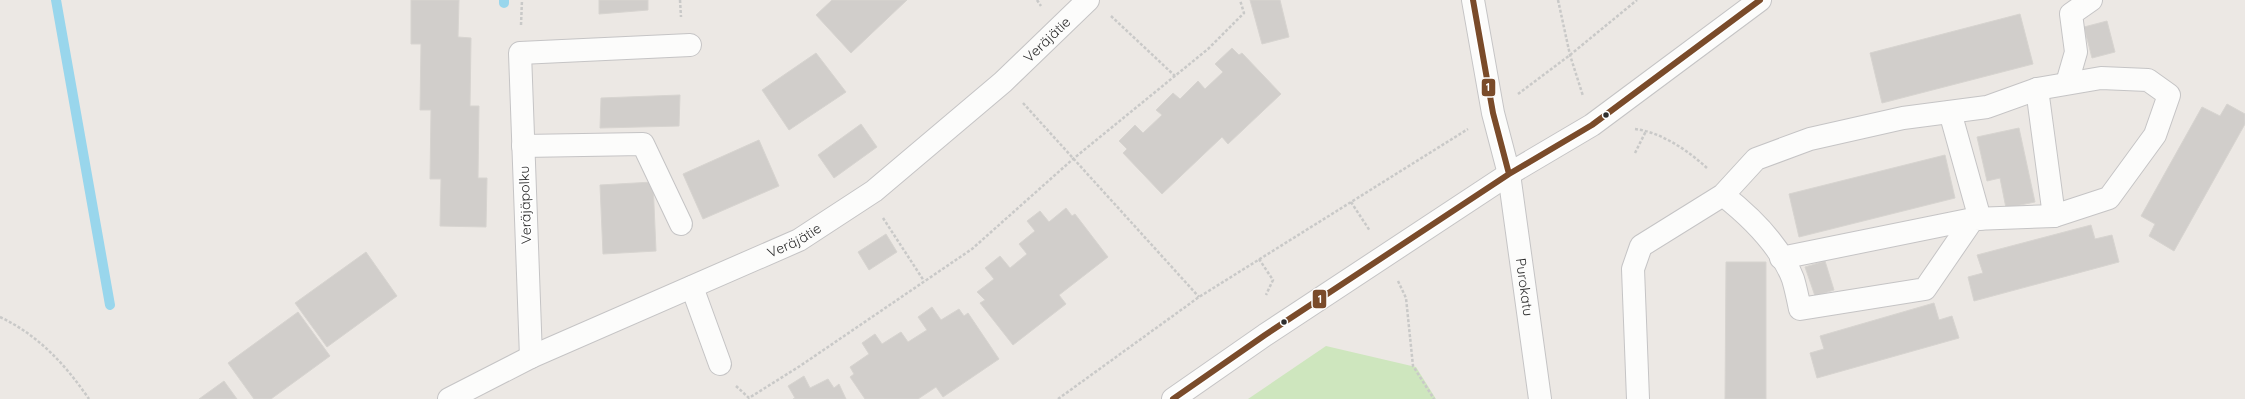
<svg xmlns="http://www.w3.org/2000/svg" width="2245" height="399" font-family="Quicksand,sans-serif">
  <rect width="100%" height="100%" fill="#ece8e4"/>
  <path fill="#cee6be" d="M 1326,346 L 1416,367 L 1436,399 L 1248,399 Z"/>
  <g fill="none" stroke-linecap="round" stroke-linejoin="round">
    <path stroke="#99d6ec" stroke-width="10" d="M 56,0 L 110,305
      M 504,0 L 504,3"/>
  </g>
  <path fill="#d1cecb" stroke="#d7d4d0" d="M 411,0 L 459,0 L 458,37 L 471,38 L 470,106 L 479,106 L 478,178 L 487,178 L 486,227 L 440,226 L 441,179 L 430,179 L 431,110 L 420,110 L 421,44 L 411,44 Z
    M 599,0 L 648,0 L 648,10 L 599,14 Z
    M 832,0 L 907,0 L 851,53 L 816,15 Z
    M 1250,0 L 1280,0 L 1289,37 L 1262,44 Z
    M 2020,14 L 2033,64 L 1882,103 L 1870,53 Z
    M 2107,21 L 2115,52 L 2092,58 L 2084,27 Z
    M 1232,48 L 1239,55 L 1242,53 L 1281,94 L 1228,144 L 1222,137 L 1162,194 L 1123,153 L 1127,149 L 1119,141 L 1135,125 L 1143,133 L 1162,115 L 1156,110 L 1173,93 L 1180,99 L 1198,81 L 1205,89 L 1223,72 L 1215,64 Z
    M 816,53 L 846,92 L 789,130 L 762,90 Z
    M 680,95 L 679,126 L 600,128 L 601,98 Z
    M 2227,104 L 2245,114 L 2245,124 L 2174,251 L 2149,236 L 2155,224 L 2141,216 L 2202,107 L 2220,116 Z
    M 861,124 L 877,147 L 834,178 L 818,155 Z
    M 2019,128 L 2035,202 L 2006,208 L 2000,178 L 1987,181 L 1977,137 Z
    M 759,140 L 779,186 L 703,219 L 683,174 Z
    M 1945,155 L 1955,198 L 1799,237 L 1789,194 Z
    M 653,182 L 656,251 L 603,254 L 600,185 Z
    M 1066,208 L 1072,216 L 1075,214 L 1108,257 L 1059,295 L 1066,304 L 1013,345 L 980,303 L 985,300 L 977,292 L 994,279 L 985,268 L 1000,256 L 1010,268 L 1027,254 L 1019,244 L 1035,231 L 1027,221 L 1040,211 L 1049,222 Z
    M 2091,225 L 2095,239 L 2112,235 L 2119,262 L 1974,301 L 1968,277 L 1983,273 L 1977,255 Z
    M 886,234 L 897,252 L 869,270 L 858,252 Z
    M 366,252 L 397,296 L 327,347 L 295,303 Z
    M 1825,261 L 1834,290 L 1815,296 L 1805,267 Z
    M 1726,262 L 1766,262 L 1766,399 L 1725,399 Z
    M 1934,303 L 1939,320 L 1952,316 L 1959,338 L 1817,378 L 1810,353 L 1824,349 L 1820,336 Z
    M 932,307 L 941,320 L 959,309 L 964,316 L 968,313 L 999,359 L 943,397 L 936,387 L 918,399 L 865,399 L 850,377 L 854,374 L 850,367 L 869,354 L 862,343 L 875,334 L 882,344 L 901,332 L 908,342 L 927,330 L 918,317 Z
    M 298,312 L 330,356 L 271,399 L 254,399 L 228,363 Z
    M 804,376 L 810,388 L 828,379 L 834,388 L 839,384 L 846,399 L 793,399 L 795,398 L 788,386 Z
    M 224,381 L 237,399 L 199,399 Z"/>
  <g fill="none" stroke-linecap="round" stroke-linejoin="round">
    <g stroke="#c5c4c5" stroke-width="24">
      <g id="minor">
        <path id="s1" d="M 1473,0 L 1493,113 L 1509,174 L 1540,399"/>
        <path d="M 2067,83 L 2076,52 L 2071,14 L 2091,0"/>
        <path d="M 2037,89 L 2054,216"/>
        <path d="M 1950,112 L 1980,219"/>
        <path d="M 523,146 L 643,144 L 681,224"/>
        <path d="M 1781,258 L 1973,219"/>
        <path d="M 692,287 L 720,364"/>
        <path d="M 531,357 L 520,53 L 690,45"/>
        <path id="s2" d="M 449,399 L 531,357 L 799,240 L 874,191 L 1003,82 L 1088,0"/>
        <path d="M 1173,399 L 1265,335 L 1509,174 L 1592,125 L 1760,0"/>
        <path d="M 1638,399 L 1633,269 L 1641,246 L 1723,195 L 1756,159 L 1810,139 L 1903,118 L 1987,107 L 2037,89 L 2101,78 L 2148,80 L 2169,95 L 2155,135 L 2109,198 L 2054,216 L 1973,219 L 1925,289 L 1800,309 C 1798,299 1796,289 1793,279 C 1780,245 1751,217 1723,195"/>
      </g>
    </g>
    <path stroke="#c9c9c8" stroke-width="2.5" stroke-dasharray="3 2" stroke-linecap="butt" d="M 680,0 L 681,17
      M 1037,0 L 1041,6
      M 1558,0 L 1570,55 L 1583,96
      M 1111,16 L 1175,76
      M 521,25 L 522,0
      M 1518,94 L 1570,55 L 1637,0
      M 1023,103 L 1199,297
      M 1635,129 C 1661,132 1689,151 1708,169
      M 1635,153 L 1646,131
      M 1351,202 L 1370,231
      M 883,218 L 924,281
      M 1259,259 L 1273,280 L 1266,295
      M 1398,281 L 1406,298 L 1413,366 L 1434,399
      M 0,317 C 38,335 65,364 89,399
      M 736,386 L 749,398 L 800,366 L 972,249 L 1073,159 L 1208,49 L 1244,13 L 1240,0
      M 1058,399 L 1199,297 L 1468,129"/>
    <use href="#minor" stroke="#fcfcfb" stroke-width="22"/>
    <g stroke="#fff" stroke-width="9">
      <path id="bus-1" d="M 1473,0 L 1493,113 L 1509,174
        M 1173,399 L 1265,335 L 1509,174 L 1592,125 L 1760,0"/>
    </g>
    <use href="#bus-1" stroke="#7a4b2a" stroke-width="6"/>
  </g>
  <g fill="#2e2e2e" stroke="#fff" stroke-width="1.5">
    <circle cx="1606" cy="115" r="3.5"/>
    <circle cx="1284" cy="322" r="3.5"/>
  </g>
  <g text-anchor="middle" stroke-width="3.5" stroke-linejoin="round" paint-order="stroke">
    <g font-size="14" fill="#2e2e2e" stroke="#fff">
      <text dy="5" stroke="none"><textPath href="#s2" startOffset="704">Veräjätie</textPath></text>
      <text transform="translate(525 205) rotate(-92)" y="5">Veräjäpolku</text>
      <text dy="5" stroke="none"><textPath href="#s2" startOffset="380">Veräjätie</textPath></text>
      <text dy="5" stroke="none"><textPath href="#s1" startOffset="292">Purokatu</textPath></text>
    </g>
  </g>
  <g stroke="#fff" stroke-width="1.5">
    <rect x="1481" y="78" width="15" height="19" rx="4" fill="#7a4b2a"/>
    <rect x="1312" y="289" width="15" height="20" rx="4" fill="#7a4b2a"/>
  </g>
  <g font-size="11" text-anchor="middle" font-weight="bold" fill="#fff">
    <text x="1488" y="91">1</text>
    <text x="1320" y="303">1</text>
  </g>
</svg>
